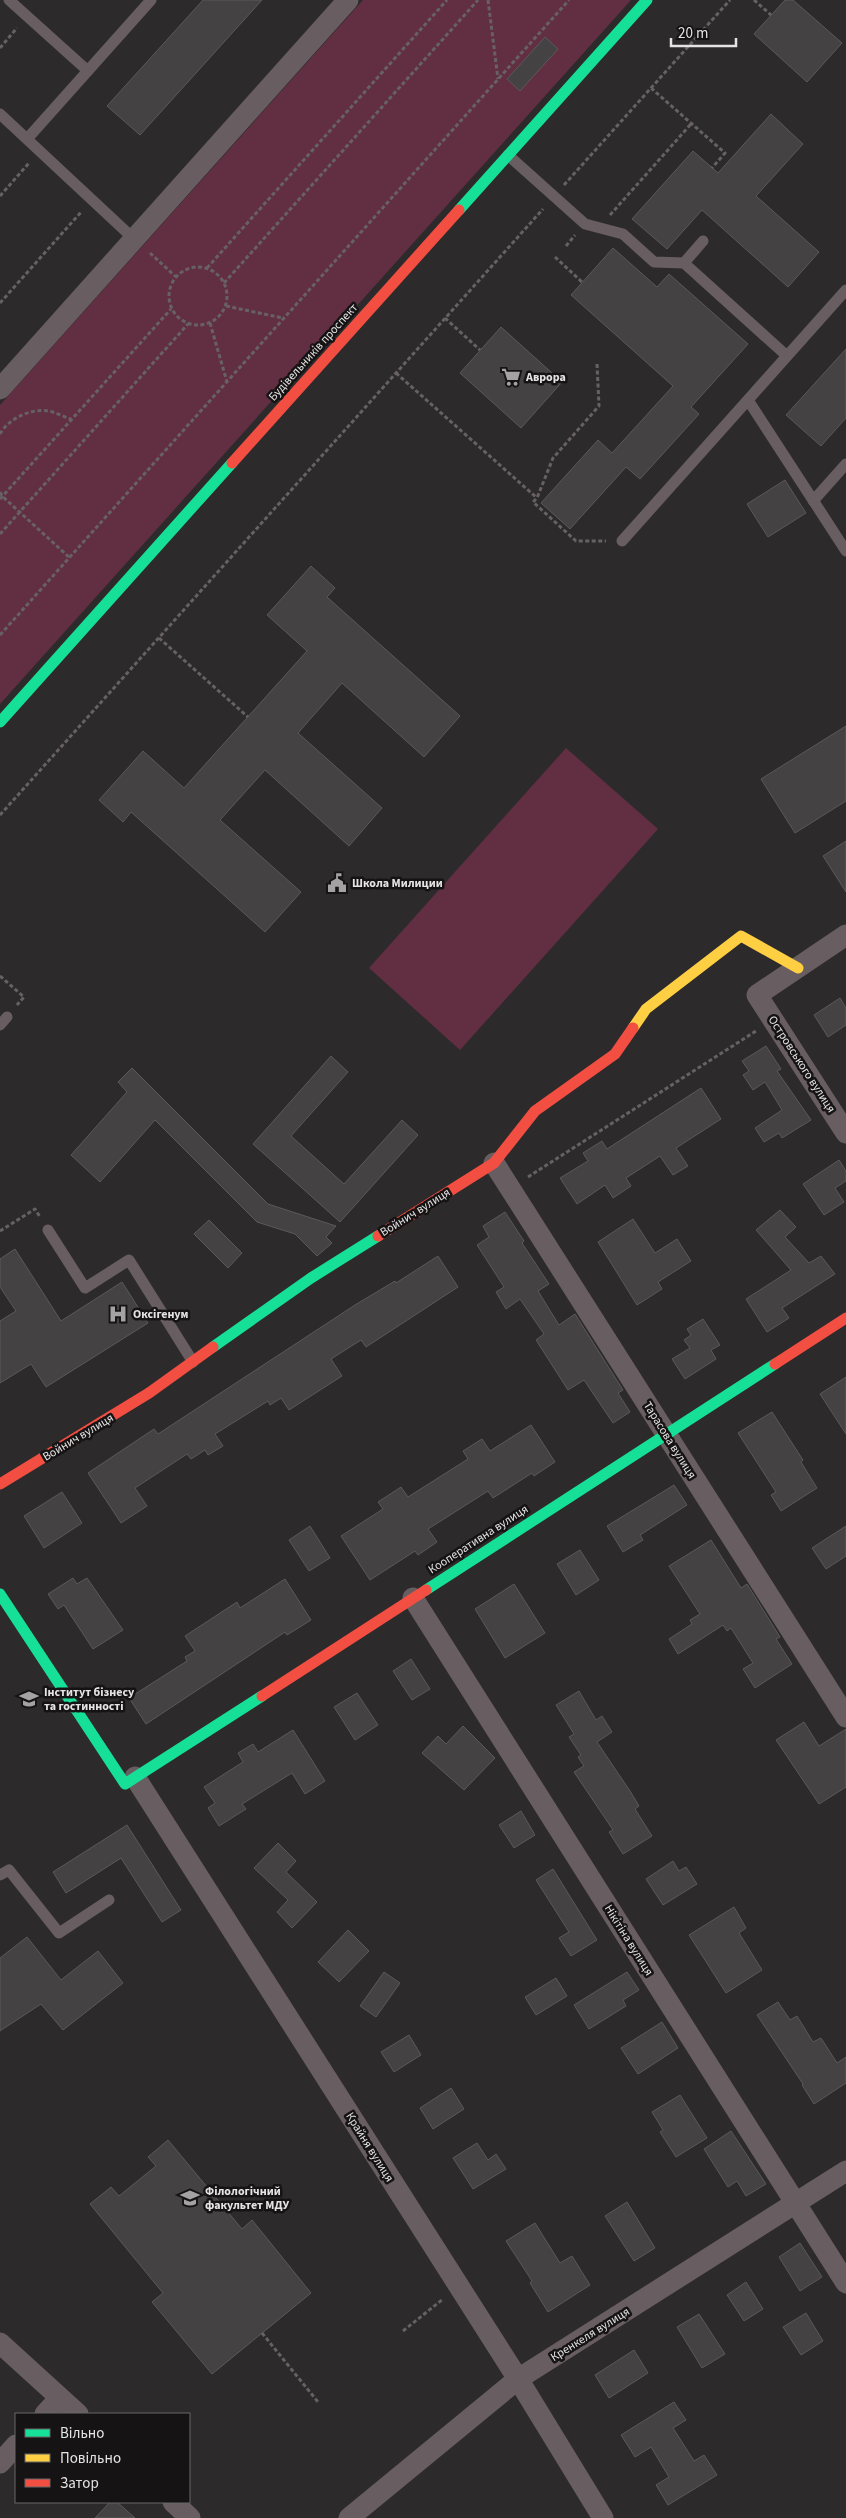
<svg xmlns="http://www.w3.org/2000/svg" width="846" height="2518" font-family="'Source Sans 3',sans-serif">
  <rect width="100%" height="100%" fill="#2d2a2b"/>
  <path fill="#622f42" d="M 363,0 L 631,0 L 0,704 L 0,405 Z
    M 566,748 L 658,829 L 460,1050 L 369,968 Z"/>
  <path fill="#444242" stroke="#5c595a" d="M 203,0 L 262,0 L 140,135 L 107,106 Z
    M 785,0 L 793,0 L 842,43 L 807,82 L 754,34 Z
    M 545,37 L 558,49 L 520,91 L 507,79 Z
    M 771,114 L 803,144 L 756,196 L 819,252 L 788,287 L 702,210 L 667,249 L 632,219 L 693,151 L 718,173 Z
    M 613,248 L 657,287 L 669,274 L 748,344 L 691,407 L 699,414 L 640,479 L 626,467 L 570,529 L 541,503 L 598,440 L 612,453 L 673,386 L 571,295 Z
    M 501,327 L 562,382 L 521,428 L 460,373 Z
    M 846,349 L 846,418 L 821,446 L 786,415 Z
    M 785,480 L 806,513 L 768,537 L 747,504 Z
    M 311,566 L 335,588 L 327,597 L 460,716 L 424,757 L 342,683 L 298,733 L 382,808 L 349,846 L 265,770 L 220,820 L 301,892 L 265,932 L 131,812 L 123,822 L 99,800 L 143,751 L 184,788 L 307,651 L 267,615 Z
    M 846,726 L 846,801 L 795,833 L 761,779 Z
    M 846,841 L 846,892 L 823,856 Z
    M 840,998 L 846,1008 L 846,1025 L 828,1037 L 814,1015 Z
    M 766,1046 L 781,1069 L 777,1071 L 811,1120 L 782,1138 L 779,1133 L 764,1142 L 755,1128 L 782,1110 L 765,1082 L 753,1090 L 743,1075 L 749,1071 L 742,1061 Z
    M 331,1056 L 348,1072 L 291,1136 L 344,1184 L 402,1120 L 418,1135 L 340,1222 L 253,1144 Z
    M 132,1068 L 268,1204 L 336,1226 L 326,1237 L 332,1243 L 317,1256 L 295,1234 L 257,1222 L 155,1120 L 100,1182 L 71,1155 L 127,1092 L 118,1082 Z
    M 701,1088 L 721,1119 L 676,1148 L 688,1166 L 673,1175 L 660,1156 L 626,1178 L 631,1186 L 613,1198 L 605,1185 L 577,1204 L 560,1178 L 588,1161 L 583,1153 L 602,1141 L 607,1149 Z
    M 839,1160 L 846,1171 L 846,1181 L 835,1188 L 844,1202 L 824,1215 L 803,1184 Z
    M 780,1210 L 796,1227 L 785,1237 L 809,1263 L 821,1256 L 835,1274 L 782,1308 L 789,1318 L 767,1332 L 746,1299 L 791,1270 L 756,1230 Z
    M 505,1212 L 524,1241 L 522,1243 L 549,1284 L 538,1291 L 559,1325 L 575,1314 L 623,1390 L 618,1393 L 630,1412 L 613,1423 L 584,1380 L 568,1390 L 536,1340 L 544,1334 L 520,1299 L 506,1309 L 496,1292 L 504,1287 L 477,1245 L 489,1237 L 483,1226 Z
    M 633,1219 L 655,1253 L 677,1239 L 691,1261 L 658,1282 L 662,1289 L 637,1305 L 598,1242 Z
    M 209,1220 L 242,1253 L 228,1268 L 194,1234 Z
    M 15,1249 L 61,1321 L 122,1282 L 148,1323 L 46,1387 L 31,1364 L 0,1383 L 0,1321 L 16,1311 L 0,1287 L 0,1259 Z
    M 438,1256 L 458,1287 L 366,1347 L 361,1340 L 331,1359 L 342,1376 L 289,1410 L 281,1398 L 270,1405 L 268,1401 L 215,1434 L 223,1446 L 208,1455 L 205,1450 L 191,1459 L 187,1454 L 135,1488 L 147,1506 L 121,1523 L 88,1473 L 154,1429 L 158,1434 L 355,1305 L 395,1281 L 396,1283 Z
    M 703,1319 L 720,1345 L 711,1350 L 716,1359 L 685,1379 L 672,1359 L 690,1348 L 684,1340 L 691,1335 L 687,1329 Z
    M 846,1377 L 846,1434 L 820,1394 Z
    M 772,1412 L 803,1460 L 801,1462 L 817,1488 L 781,1511 L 771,1495 L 776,1492 L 738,1433 Z
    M 531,1425 L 555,1462 L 534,1476 L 532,1473 L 493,1498 L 488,1491 L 428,1529 L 437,1542 L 418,1555 L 415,1551 L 370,1580 L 341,1536 L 383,1509 L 378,1502 L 401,1487 L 408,1497 L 468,1459 L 463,1451 L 482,1439 L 490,1451 Z
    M 674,1485 L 687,1505 L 640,1535 L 643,1540 L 623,1552 L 607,1526 Z
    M 62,1492 L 82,1523 L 44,1548 L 24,1516 Z
    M 310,1526 L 330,1558 L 309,1571 L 289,1540 Z
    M 846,1526 L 846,1556 L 826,1569 L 812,1548 Z
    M 711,1540 L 741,1588 L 747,1584 L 780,1637 L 776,1639 L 792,1664 L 755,1688 L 743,1669 L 753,1663 L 731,1628 L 727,1631 L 723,1625 L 678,1654 L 669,1639 L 692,1624 L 690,1620 L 700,1614 L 669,1566 Z
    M 580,1550 L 599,1580 L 576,1595 L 557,1564 Z
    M 73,1578 L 77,1584 L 87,1578 L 123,1630 L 93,1649 L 64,1605 L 58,1609 L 48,1594 Z
    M 285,1579 L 311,1620 L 287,1635 L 285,1632 L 146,1724 L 129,1698 L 187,1661 L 185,1657 L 195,1651 L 185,1636 L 237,1602 L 240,1608 Z
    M 514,1584 L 545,1633 L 505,1658 L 475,1609 Z
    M 411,1659 L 430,1689 L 412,1700 L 393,1671 Z
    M 579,1691 L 596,1720 L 602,1716 L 612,1732 L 597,1742 L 630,1791 L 639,1806 L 635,1809 L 652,1836 L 623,1854 L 609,1832 L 613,1830 L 574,1772 L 584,1766 L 578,1757 L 581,1755 L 569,1737 L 574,1734 L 556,1705 Z
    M 357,1693 L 378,1725 L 355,1740 L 334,1707 Z
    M 804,1722 L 819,1746 L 846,1729 L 846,1787 L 819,1804 L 776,1740 Z
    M 463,1726 L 495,1758 L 464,1790 L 422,1753 L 438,1736 L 446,1744 Z
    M 293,1730 L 325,1781 L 305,1794 L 292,1773 L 242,1804 L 246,1809 L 219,1826 L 208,1808 L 215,1803 L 204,1787 L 243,1762 L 238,1753 L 253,1744 L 258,1752 Z
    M 521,1811 L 535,1835 L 514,1848 L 499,1825 Z
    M 127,1825 L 181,1910 L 162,1922 L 121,1858 L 66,1893 L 53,1872 Z
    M 278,1843 L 296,1861 L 286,1872 L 317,1902 L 292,1928 L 277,1912 L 288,1900 L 254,1868 Z
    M 673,1861 L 679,1871 L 686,1867 L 697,1884 L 663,1905 L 646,1879 Z
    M 553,1869 L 597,1940 L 571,1956 L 559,1938 L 569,1932 L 536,1880 Z
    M 734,1907 L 746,1928 L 739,1933 L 762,1970 L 726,1993 L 689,1935 Z
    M 348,1930 L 369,1951 L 339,1982 L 318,1962 Z
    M 27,1937 L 61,1980 L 98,1951 L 123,1983 L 63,2030 L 41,2004 L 0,2031 L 0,1958 Z
    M 384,1972 L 400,1983 L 376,2017 L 360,2006 Z
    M 627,1972 L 639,1990 L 623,2000 L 626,2006 L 589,2029 L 574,2005 Z
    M 556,1978 L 567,1996 L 536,2015 L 525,1997 Z
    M 778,2002 L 790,2020 L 797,2016 L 813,2042 L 821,2038 L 837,2063 L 846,2057 L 846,2083 L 814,2104 L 802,2085 L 803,2084 L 757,2015 Z
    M 662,2022 L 678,2048 L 638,2074 L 621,2048 Z
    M 409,2035 L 421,2055 L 394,2072 L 381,2052 Z
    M 451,2088 L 464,2109 L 433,2129 L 420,2108 Z
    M 680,2095 L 707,2138 L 676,2157 L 660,2132 L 663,2130 L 652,2112 Z
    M 731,2131 L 766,2184 L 746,2196 L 737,2181 L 728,2187 L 704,2149 Z
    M 168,2140 L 242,2229 L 252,2220 L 311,2293 L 212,2374 L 152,2302 L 163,2293 L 90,2204 L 111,2187 L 119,2196 L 156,2166 L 148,2157 Z
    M 477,2143 L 488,2160 L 496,2154 L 506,2169 L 473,2189 L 453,2158 Z
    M 627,2202 L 655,2248 L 634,2261 L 605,2216 Z
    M 535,2223 L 560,2263 L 572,2256 L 590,2285 L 548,2312 L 530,2283 L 532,2281 L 506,2241 Z
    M 800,2243 L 822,2277 L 800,2291 L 779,2257 Z
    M 746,2282 L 763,2309 L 744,2321 L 727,2295 Z
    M 806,2313 L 823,2341 L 801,2355 L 783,2327 Z
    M 699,2314 L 725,2354 L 702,2368 L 677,2327 Z
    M 634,2350 L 648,2373 L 609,2398 L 595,2375 Z
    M 674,2402 L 686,2420 L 673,2428 L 694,2461 L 704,2455 L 717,2475 L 668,2505 L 656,2485 L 669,2477 L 651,2447 L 635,2457 L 621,2435 Z
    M 110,2502 L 117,2502 L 135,2518 L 95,2518 Z"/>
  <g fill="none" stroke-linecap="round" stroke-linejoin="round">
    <path stroke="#686163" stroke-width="3" stroke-dasharray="4 2.5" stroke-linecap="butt" d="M 488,0 L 498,79
      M 754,0 L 771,15
      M 0,48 L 17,28
      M 651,88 L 725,153 L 712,168
      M 564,185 L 730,0
      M 0,196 L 29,163
      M 610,215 L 691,124
      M 566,246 L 575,235
      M 150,253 L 175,276
      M 555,257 L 582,282
      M169 296a29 29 0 1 1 58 0a29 29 0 1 1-58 0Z
      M 207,268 L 447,0
      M 224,283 L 478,0
      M 0,303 L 82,211
      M 226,306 L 283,318
      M 445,318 L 480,350
      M 210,323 L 227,382
      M 597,364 L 599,406 L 553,458 L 537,498 L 533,502 L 576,541 L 606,541
      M 396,373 L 537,498
      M 0,434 C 8,419 31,408 48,411 C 56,412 64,417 71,419
      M 0,492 L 2,496 L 70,558
      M 0,499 L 171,309
      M 0,534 L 188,324
      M 0,635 L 569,0
      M 159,638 L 248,717
      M 0,815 L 543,209
      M 0,976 L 24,997 L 17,1005
      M 528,1177 L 756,1031
      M 0,1231 L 35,1209 L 40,1217
      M 403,2331 L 443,2299
      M 262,2333 L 318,2402"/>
    <path stroke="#685e61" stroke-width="11" d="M 9,0 L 88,71
      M 0,114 L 134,239
      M 27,139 L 151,0
      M 508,155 L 585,224 L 623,234 L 654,262 L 684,263 L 787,356
      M 684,263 L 703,241
      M 748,400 L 846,551
      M 813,501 L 846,464
      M 622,541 L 846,290
      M 0,1025 L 7,1017
      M 48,1230 L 85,1288 L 129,1260 L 193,1362
      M 0,1875 L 9,1870 L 59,1933 L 109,1900"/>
    <path stroke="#685e61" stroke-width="21" d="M 0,389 L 348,0
      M 846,935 L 757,995 L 846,1133
      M 494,1163 L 846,1717
      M 413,1598 L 846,2283
      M 135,1777 L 518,2379 L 603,2518
      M 0,2343 L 78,2414
      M 45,2414 L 60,2398
      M 0,2463 L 16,2445
      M 173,2502 L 190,2518
      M 349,2518 L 518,2379 L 846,2171"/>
    <path stroke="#16e098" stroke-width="11" d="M 459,210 L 647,0
      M 0,722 L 232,463
      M 213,1347 L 311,1278 L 378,1236
      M 426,1590 L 775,1364
      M 0,1594 L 125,1784 L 262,1696"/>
    <path stroke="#ffcf43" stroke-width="11" d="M 633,1028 L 646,1009 L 741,936 L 798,968"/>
    <path stroke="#f24e42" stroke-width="11" d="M 232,463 L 459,210
      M 378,1236 L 494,1163 L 535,1111 L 615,1054 L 633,1028
      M 775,1364 L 846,1318
      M 0,1484 L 149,1393 L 213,1347
      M 262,1696 L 426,1590"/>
  </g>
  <defs>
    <g id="supermarket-bare" transform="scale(1.5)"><path d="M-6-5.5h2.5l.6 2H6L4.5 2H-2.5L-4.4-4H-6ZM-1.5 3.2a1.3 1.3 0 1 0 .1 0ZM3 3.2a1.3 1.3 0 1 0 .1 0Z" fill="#a5a2a3" stroke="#151313" stroke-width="2.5" paint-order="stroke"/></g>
    <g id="civic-bare" transform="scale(1.5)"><path d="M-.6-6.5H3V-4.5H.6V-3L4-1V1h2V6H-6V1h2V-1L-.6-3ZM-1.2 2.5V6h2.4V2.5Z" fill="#a5a2a3" stroke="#151313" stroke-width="2.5" paint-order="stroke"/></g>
    <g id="hospital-bare" transform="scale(1.5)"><path d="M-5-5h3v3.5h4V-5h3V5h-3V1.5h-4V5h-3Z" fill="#a5a2a3" stroke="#151313" stroke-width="2.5" paint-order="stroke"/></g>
    <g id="university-bare" transform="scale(1.5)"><path d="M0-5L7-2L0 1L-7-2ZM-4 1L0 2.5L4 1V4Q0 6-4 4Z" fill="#a5a2a3" stroke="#151313" stroke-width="2.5" paint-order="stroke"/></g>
  </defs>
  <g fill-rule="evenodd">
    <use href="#supermarket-bare" x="511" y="377"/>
    <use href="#civic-bare" x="337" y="883"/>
    <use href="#hospital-bare" x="118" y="1314"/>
    <use href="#university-bare" x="29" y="1699"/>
    <use href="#university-bare" x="190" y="2198"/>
  </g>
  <g text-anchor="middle" stroke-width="5" stroke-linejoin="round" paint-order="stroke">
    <g font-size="12" fill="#e6e3e4" stroke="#151313">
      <text transform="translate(313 352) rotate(-48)" y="4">Будівельників проспект</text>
      <text transform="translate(802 1064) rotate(57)" y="4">Островського вулиця</text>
      <text transform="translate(415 1212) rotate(-32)" y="4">Войнич вулиця</text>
      <text transform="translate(78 1437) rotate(-31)" y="4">Войнич вулиця</text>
      <text transform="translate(670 1440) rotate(58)" y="4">Тарасова вулиця</text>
      <text transform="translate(478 1539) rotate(-33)" y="4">Кооперативна вулиця</text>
      <text transform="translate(629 1940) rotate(58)" y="4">Нікітіна вулиця</text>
      <text transform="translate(370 2147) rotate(58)" y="4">Крайня вулиця</text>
      <text transform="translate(590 2334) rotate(-32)" y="4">Кренкеля вулиця</text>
    </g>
    <g font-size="12" font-weight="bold" fill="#e6e3e4" stroke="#151313" text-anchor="start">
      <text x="526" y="381">Аврора</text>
      <text x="352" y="887">Школа Милиции</text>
      <text x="133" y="1318">Оксігенум</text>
      <text x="44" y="1696">Інститут бізнесу<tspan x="44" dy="14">та гостинності</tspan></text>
      <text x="205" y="2195">Філологічний<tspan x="205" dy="14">факультет МДУ</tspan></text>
    </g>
  </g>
  <rect x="15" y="2413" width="175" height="90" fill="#151313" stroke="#696667"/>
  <rect x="25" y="2429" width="25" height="8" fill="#16e098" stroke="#696667"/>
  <text x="60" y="2438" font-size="15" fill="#e6e3e4">Вільно</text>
  <rect x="25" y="2454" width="25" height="8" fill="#ffcf43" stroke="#696667"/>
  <text x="60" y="2463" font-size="15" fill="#e6e3e4">Повільно</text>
  <rect x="25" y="2479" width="25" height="8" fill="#f24e42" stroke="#696667"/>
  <text x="60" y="2488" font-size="15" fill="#e6e3e4">Затор</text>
  <path d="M671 38v8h65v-8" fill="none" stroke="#e6e3e4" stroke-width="2.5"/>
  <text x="678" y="38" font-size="15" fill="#e6e3e4" stroke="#151313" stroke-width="4" paint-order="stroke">20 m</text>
</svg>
